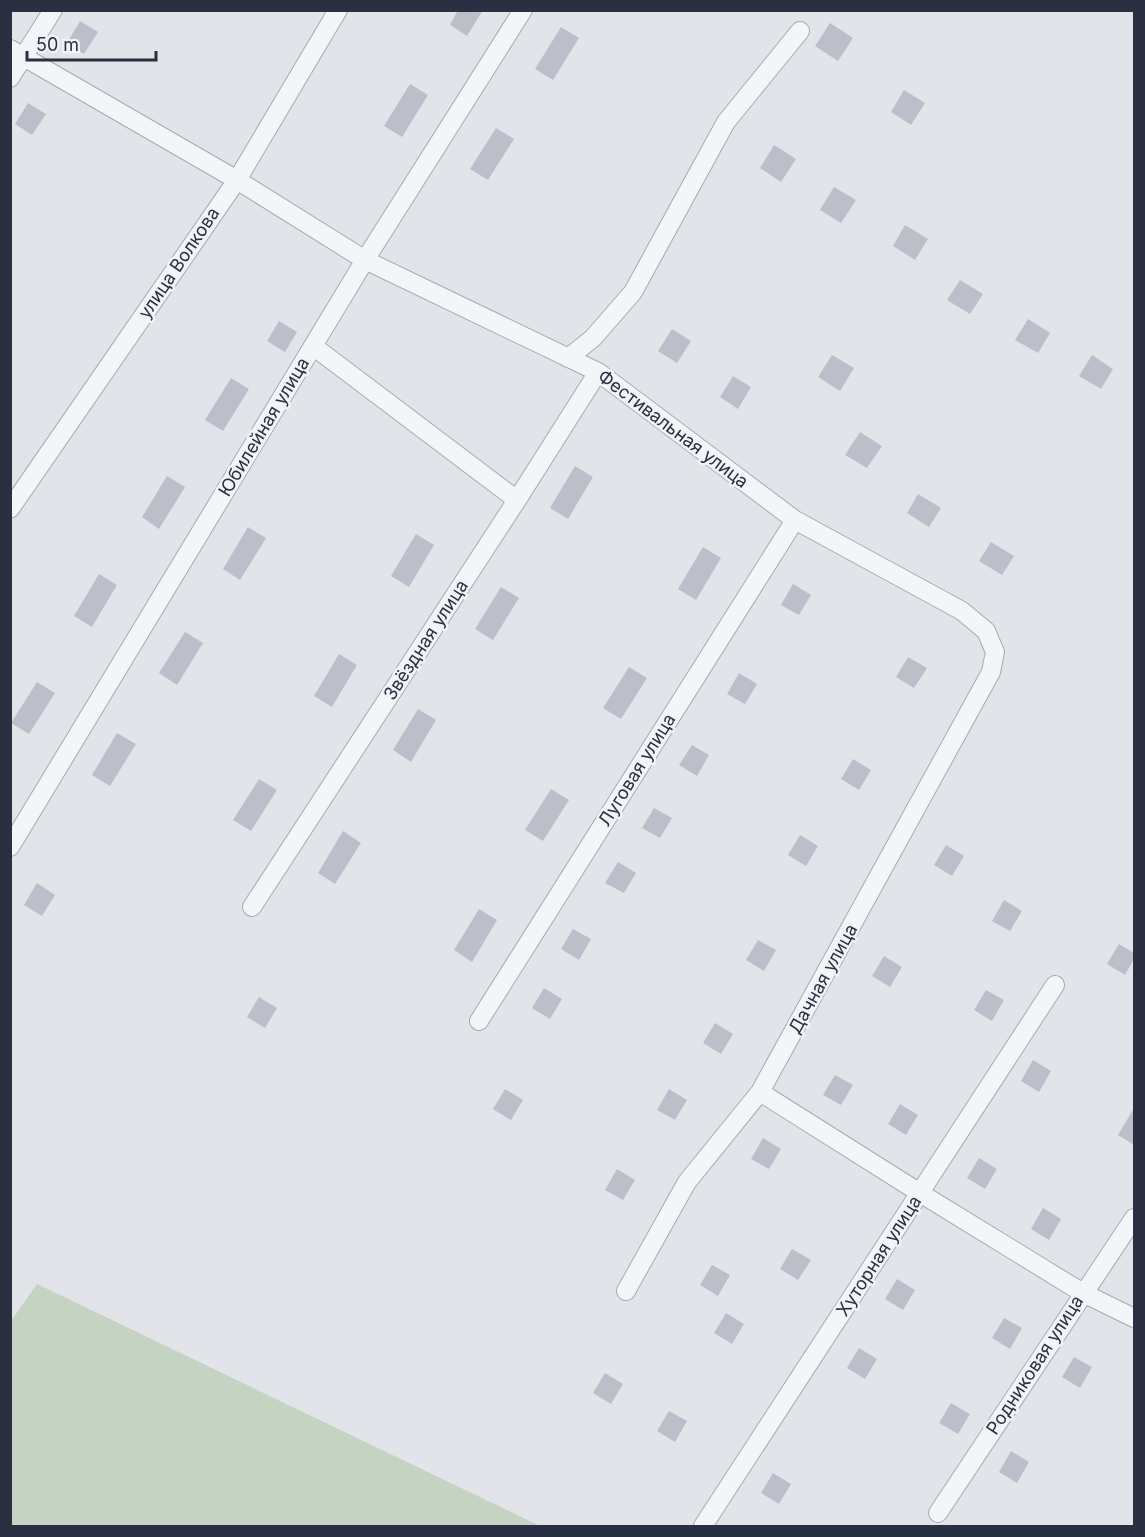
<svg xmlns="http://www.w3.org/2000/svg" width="1145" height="1537" font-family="Inter,sans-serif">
  <rect width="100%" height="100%" fill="#e2e4ea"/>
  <path fill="#c5d3c3" d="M 37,1284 L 540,1526 L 11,1526 L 11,1321 Z"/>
  <path fill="#bcbfc9" d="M 458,10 L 483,10 L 467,36 L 450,25 Z
    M 80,21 L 98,32 L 84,54 L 67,43 Z
    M 830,23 L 853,38 L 838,61 L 815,46 Z
    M 561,27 L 579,38 L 553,80 L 535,69 Z
    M 410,84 L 428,95 L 402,137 L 384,126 Z
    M 904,90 L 925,103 L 911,125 L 891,112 Z
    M 28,103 L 46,114 L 32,135 L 15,124 Z
    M 496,128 L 514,139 L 488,180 L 470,169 Z
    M 774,145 L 796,159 L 781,182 L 760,168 Z
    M 834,187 L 856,200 L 841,223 L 820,210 Z
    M 905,225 L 928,239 L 915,260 L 893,246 Z
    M 960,280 L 983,294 L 970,314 L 947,300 Z
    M 1028,319 L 1050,333 L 1038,353 L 1015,340 Z
    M 279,321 L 297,332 L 285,352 L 267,341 Z
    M 672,329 L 691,341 L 677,363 L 658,351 Z
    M 832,355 L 854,368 L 840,391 L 818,377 Z
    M 1092,355 L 1113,369 L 1101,389 L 1079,376 Z
    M 733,376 L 751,387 L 738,409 L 720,397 Z
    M 231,378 L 249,389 L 223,431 L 205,420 Z
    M 860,432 L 882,446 L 867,468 L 845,455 Z
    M 575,466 L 593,477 L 568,519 L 550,508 Z
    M 167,476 L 185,487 L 159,529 L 142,517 Z
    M 918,494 L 941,508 L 929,527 L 907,513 Z
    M 248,527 L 266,538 L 240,580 L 223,569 Z
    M 416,534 L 434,545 L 409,587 L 391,576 Z
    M 991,542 L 1014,556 L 1002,575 L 979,561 Z
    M 703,547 L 721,558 L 696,600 L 678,589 Z
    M 99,574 L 117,585 L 92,627 L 74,616 Z
    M 793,584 L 811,595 L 799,615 L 781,605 Z
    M 501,587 L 519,598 L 493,640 L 475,629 Z
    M 185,632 L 203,643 L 177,685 L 159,673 Z
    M 339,654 L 357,665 L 332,707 L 314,696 Z
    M 908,657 L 927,668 L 914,688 L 896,677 Z
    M 629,667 L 647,678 L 621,719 L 603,708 Z
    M 739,673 L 757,684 L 745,704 L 727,694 Z
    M 37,682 L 55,693 L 29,734 L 11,723 Z
    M 418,709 L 436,720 L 411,762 L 393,750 Z
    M 117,733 L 136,744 L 110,786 L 92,775 Z
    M 692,745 L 709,755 L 697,776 L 679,765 Z
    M 853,759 L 871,770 L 859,790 L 841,779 Z
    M 259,779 L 277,790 L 251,831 L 233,820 Z
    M 551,789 L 569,800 L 543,841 L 525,830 Z
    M 654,808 L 672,818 L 660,838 L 642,828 Z
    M 343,831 L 361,843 L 335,884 L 318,873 Z
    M 800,835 L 818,846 L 806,866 L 788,855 Z
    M 946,845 L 964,856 L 952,876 L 934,865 Z
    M 618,862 L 636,873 L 624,893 L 605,883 Z
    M 37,883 L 55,895 L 42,916 L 24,905 Z
    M 1004,900 L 1022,911 L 1010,931 L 992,921 Z
    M 479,909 L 497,920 L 472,962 L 454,950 Z
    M 573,929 L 591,939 L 579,960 L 561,949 Z
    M 758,940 L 776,950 L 764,971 L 746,960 Z
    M 1119,944 L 1134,953 L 1134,959 L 1125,975 L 1107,964 Z
    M 884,956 L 902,967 L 890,987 L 872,976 Z
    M 544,988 L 562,999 L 550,1019 L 532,1008 Z
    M 986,990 L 1004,1000 L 992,1021 L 974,1010 Z
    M 259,997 L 277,1008 L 265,1028 L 247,1017 Z
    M 715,1023 L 733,1034 L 721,1054 L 703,1043 Z
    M 1033,1060 L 1051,1071 L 1039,1092 L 1021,1081 Z
    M 835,1075 L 853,1085 L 841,1105 L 823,1095 Z
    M 505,1089 L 523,1100 L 511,1120 L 493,1109 Z
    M 669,1089 L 687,1100 L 675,1120 L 657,1110 Z
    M 900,1104 L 918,1115 L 906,1135 L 888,1124 Z
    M 1134,1108 L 1134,1145 L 1118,1135 Z
    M 763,1138 L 781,1149 L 769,1169 L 751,1159 Z
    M 979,1158 L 997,1169 L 985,1189 L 967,1178 Z
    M 617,1169 L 635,1180 L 623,1200 L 605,1190 Z
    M 1043,1208 L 1061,1219 L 1049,1240 L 1031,1229 Z
    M 792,1249 L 811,1260 L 798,1280 L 780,1269 Z
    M 712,1265 L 730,1275 L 718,1296 L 700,1285 Z
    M 897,1279 L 915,1290 L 903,1310 L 885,1299 Z
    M 726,1313 L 744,1324 L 732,1344 L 714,1333 Z
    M 1004,1318 L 1022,1328 L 1010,1349 L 992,1338 Z
    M 859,1348 L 877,1359 L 865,1379 L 847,1368 Z
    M 1074,1357 L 1092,1367 L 1080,1388 L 1062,1377 Z
    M 605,1373 L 623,1384 L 611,1404 L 593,1393 Z
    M 951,1403 L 970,1414 L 958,1434 L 939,1423 Z
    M 669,1411 L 687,1421 L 675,1442 L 657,1431 Z
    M 1011,1451 L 1029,1462 L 1017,1483 L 999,1472 Z
    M 773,1473 L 791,1484 L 779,1504 L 761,1493 Z"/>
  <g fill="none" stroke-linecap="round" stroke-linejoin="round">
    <g stroke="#a7aab4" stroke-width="20">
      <path id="street" d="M 10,49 L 237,180 L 365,260 L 598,372 L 795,520 L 962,611 L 986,631 L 995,652 L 991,672 L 760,1092 L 687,1182 L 626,1291
        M 10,78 L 53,10
        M 313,346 L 517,500
        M 568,358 L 593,338 L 633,292 L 726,122 L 800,31
        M 10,509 L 237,180 L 338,10
        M 10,847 L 365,260 L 523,10
        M 252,907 L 517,500 L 598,372
        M 479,1021 L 795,520
        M 760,1092 L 920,1193 L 1083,1293 L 1134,1318
        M 938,1513 L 1134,1218
        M 703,1526 L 1055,985"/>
    </g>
    <use href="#street" stroke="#f4f5f8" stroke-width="18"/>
  </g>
  <g text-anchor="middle" stroke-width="5" stroke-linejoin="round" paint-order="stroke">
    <g font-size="18" fill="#2a3041" stroke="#f1f3f7">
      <text transform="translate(179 263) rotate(-56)" y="6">улица Волкова</text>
      <text transform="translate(264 427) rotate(-59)" y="6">Юбилейная улица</text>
      <text transform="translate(673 429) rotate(37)" y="6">Фестивальная улица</text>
      <text transform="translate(426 640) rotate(-57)" y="6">Звёздная улица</text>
      <text transform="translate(637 770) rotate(-58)" y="6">Луговая улица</text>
      <text transform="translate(823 979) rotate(-61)" y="6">Дачная улица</text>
      <text transform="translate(879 1256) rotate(-57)" y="6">Хуторная улица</text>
      <text transform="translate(1035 1365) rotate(-57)" y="6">Родниковая улица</text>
    </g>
  </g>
  <rect width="1145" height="1537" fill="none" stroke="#2a3041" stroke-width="24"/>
  <path d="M27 51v9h129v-9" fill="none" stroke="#2a3041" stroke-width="3"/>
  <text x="36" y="51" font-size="18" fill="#2a3041" stroke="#f1f3f7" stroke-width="4.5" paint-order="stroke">50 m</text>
</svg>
